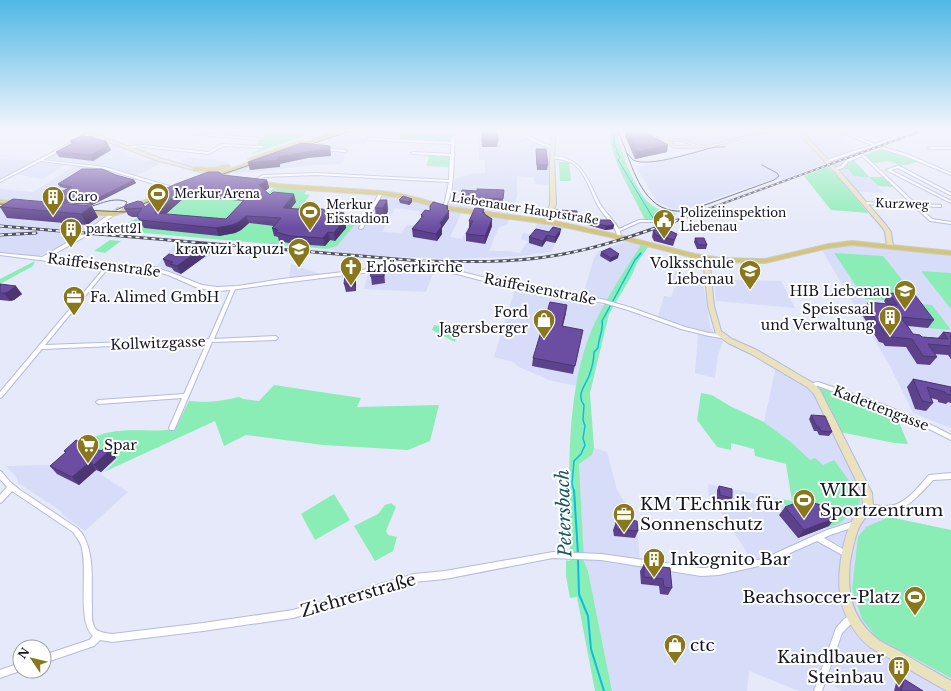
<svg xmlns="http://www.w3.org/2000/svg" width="951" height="691" font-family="'Libre Baskerville',serif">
  <rect width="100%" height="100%" fill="#e6e9f9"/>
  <path fill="#d7dcf8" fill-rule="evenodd" d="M 355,131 L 375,132 L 372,138 L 369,138 L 365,145 L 351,144 L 342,164 L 311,165 L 239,174 L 234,173 L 234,171 Z
    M 478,131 L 518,131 L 535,140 L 547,144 L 549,150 L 550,185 L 535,184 L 534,177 L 517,176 L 517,196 L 512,213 L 449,206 L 453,180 L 470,174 L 485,173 L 485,160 L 479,160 Z
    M 646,131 L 677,131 L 678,134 L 671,139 Z
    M 681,131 L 763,131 L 714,143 L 701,144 L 685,140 Z
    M 783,131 L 793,131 L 797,133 L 805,140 L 824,164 L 784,179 L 771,180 L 734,192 L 686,209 L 672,209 L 657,202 L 636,167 Z
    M 803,131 L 837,131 L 857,150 L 842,156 L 828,158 Z
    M 88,136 L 125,149 L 124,155 L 146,161 L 150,159 L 162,163 L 135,176 L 109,166 L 45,159 Z
    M 188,157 L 212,159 L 230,163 L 212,168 L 197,168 L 178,162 Z
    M 852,158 L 884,193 L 851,191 L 827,167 Z
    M 0,159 L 41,161 L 66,164 L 43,179 L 16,174 L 0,183 Z
    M 76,165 L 105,169 L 87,181 L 44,204 L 0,201 L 0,189 L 33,192 Z
    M 381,193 L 463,210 L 450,237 L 462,239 L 475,213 L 510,216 L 507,225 L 499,227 L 489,251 L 509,251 L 520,253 L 528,241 L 521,239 L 523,233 L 531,235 L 540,220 L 565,225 L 551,252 L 519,256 L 450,259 L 347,254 L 327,249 L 334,247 L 357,221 L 368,215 ZM 395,208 L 418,211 L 421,212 L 419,214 L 423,215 L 415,225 L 407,225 L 401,233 L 382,232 Z
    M 0,207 L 103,215 L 105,216 L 71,240 L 47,253 L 38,256 L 0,252 Z
    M 624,242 L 641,245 L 607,300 L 583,295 L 594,258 L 599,251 Z
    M 852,245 L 951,255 L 951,428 L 913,413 L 891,368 L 822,250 Z
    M 173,246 L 218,250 L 180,275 L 163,268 L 156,267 Z
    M 291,264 L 323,275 L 289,278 Z
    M 434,271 L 426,292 L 364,289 L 368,274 Z
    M 672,271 L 702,277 L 710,327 L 723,342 L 718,355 L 715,378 L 695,373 L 698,334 L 655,320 L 658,316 L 664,296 L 671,297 L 675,286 L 668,283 Z
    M 714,279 L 781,281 L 795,308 L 716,301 Z
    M 515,289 L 605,305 L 592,330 L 576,386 L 549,380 L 519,367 L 513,362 L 494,357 Z
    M 776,367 L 816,382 L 862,476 L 855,487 L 846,477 L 810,461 L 791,442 L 764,422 Z
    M 82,443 L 118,459 L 100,474 L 128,492 L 85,531 L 63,515 L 61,511 L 18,483 L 17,478 L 6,466 L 51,465 Z
    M 594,448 L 607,452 L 617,490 L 632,514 L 637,527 L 640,562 L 701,572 L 739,567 L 744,560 L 750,557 L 729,525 L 725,526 L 719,519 L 724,517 L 718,508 L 709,499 L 708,484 L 781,499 L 790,511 L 859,506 L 861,497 L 889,517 L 951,530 L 951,691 L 842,691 L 829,683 L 817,691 L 799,691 L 749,671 L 747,691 L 612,691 L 588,571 L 584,564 L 583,551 L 579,464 L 592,455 Z"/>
  <path fill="#8bedb6" d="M 403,131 L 427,131 L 427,133 L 453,135 L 452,143 L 399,141 Z
    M 609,131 L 614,131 L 617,133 C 622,153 636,195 653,206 C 660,211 669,211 677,214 L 656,220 L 645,220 C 632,191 612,164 609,131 Z
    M 278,132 L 307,135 L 250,155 L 263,147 L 255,145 L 267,133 Z
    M 883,149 L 919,162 L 900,166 L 890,161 L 874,163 L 864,155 Z
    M 430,154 L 451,155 L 450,167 L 426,166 Z
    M 853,159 L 869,177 L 885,177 L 895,187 L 878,186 L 869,177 L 854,176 L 848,169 L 839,170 L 844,168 L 846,163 Z
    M 559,162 L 569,162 L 571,181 L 560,181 Z
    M 827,167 L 839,178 L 868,213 L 831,210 L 804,176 Z
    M 276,187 L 307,190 L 304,194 L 310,195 L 298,211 L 360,218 L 337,246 L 327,249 L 144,233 L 127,223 L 145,214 L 171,193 L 265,194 Z
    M 110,240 L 121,241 L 105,253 L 94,251 Z
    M 641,245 L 648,247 L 637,263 L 632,275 L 609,314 L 590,393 L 594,448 L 592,455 L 579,464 L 584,562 L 588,571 L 612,691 L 595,691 L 577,597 L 570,598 L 566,576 L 566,560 L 570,561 C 570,486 563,399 592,329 C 605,300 623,273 641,245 Z
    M 834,253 L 883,256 L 920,302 L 865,299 Z
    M 35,261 L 33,266 L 0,284 L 0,279 Z
    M 921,271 L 951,273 L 951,309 Z
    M 910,303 L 932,305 L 951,330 L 928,328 Z
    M 434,325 L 459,329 L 455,342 L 432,330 Z
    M 274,385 L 361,398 L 357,407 L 439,405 L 430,441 L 408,450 L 323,445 L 246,435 L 224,446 L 215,421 L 104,472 L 118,459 L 82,443 C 116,423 140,434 175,429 L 189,401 C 209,403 221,401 239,397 L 243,399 L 259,401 Z
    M 819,388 L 827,389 L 896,415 L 908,444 L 894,443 L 840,432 Z
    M 701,393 L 712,395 L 730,406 L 764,422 L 791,442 L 810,460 L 815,458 L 823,465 L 834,460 L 861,497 L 859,506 L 840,523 L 830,527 L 818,514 L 790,511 L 781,499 L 792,501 L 786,464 L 755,456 L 754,449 L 731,443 L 731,450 L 717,447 L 697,420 Z
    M 334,494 L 350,520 L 315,540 L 301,514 Z
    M 391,503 L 396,507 L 386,531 L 388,535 L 397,537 L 393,551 L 375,561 L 354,526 L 378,514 L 385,505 Z
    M 889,517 L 951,530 L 951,678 L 877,638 L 862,619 L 852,589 L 858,537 L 866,527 Z"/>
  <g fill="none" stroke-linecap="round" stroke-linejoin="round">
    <path stroke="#07bfe2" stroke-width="1" d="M 613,131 L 615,147 L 617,149 L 616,151 L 620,157 L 618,160 L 653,218"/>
    <path stroke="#07bfe2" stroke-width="1.5" d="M 574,491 L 572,484 L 574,461 L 581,454 L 585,445 L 583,438 L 585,426 L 583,420 L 584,405 C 576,395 585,386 589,376 C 592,368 594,360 594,352 L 598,348 C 598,339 604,330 602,321 L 635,260 L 641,253"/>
    <path stroke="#07bfe2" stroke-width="2" d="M 574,490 L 578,554
      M 578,558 L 579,594 L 588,616 L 591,649 L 604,691"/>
    <g stroke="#b4bae0" stroke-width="2">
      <path id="minor" d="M 93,131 L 97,131 L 43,160 L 105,167 L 172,187 L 172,189 L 170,189 L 105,169 L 41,161 L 0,182 L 0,180 Z
        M 155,131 L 171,131 L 259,138 L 260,139 L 259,140 Z
        M 453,131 L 455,131 L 454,154 L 455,155 L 454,156 C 453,173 454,192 445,208 L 442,207 L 445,201 L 449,182 L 316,175 L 264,177 L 254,183 L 251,182 L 263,175 L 316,173 L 449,180 L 450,156 L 413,154 L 411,153 L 413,152 L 451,154 L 451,144 L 368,140 L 367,139 L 368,138 L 451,142 Z
        M 515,131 L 519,131 L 534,139 L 555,148 L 552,149 L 532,141 Z
        M 838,131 L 842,131 L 875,144 L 891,138 L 902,131 L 905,131 L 893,140 L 828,162 L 826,162 L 826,160 L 872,145 Z
        M 312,140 L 314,140 C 321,149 334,149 345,150 L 347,151 L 345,152 L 324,150 L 313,144 Z
        M 222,144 L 262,146 L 264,147 L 262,148 L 224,146 L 208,154 L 144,147 L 129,148 L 127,147 L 129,146 L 144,145 L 208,152 Z
        M 882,147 L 907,154 L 951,173 L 951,175 L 905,156 L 882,149 Z
        M 929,147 L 951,147 L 951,149 L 930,149 L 928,148 Z
        M 861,154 L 863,154 L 916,204 L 941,205 L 941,207 L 940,207 L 918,206 L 932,219 L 951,222 L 951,224 L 930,221 L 914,206 L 862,204 L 862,202 L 863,202 L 912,204 L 862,156 L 848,162 L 843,168 L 834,170 L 832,169 L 841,166 L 846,160 Z
        M 551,156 C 585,156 588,184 602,207 C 607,214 614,221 619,229 L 639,220 L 661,220 L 663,221 L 661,222 L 640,222 L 620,231 L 621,237 L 619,238 L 618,238 C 615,224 605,218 598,206 C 591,193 587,176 575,165 C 568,160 559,159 551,158 Z
        M 897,166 L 899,166 L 951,193 L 951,195 L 950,195 L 898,168 L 891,170 L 951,201 L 951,203 L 886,170 Z
        M 380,192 L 383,193 L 363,228 L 361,229 L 360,229 L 359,228 Z
        M 106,266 L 107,266 L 109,267 L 45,345 L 209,339 L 231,289 L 233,288 L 235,289 L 214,339 L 276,336 L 278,338 L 276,340 L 212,342 L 175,428 L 174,430 L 170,430 L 169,428 L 182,398 L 99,404 L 97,403 L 96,402 L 97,401 L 99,400 L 184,394 L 207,342 L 42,349 L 2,397 L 0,398 L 0,392 Z
        M 818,382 C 863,397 909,412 951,435 L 951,440 L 917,423 L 901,416 L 818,386 L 810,387 L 808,386 L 807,385 L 808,384 Z
        M 0,471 L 2,472 L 10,482 L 20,490 L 77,528 C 79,530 82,533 83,535 C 95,556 91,583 92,606 C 92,613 91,622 95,628 C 99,633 106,633 112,634 L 203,623 L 293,610 L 414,574 L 445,571 L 553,552 L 601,554 L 701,568 L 719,567 L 763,559 L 827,530 L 855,521 L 857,522 L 858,524 L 857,526 L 830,535 L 824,538 L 848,552 L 850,554 L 848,556 L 846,557 L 817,541 L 763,565 L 719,575 L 701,576 L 601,560 L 553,558 L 445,579 L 414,582 L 293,618 L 203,631 L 112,642 L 100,640 L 94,646 L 91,647 L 44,663 L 44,655 L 89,640 L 93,636 C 76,621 89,569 81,545 C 79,540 76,537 73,532 L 12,491 L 2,502 L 0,503 L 0,495 L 7,487 L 0,479 Z
        M 951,473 L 951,479 L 933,480 C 913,502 898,520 866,509 L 865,507 L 866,505 C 872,503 880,507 887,506 C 905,506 918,487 929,475 Z
        M 853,614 L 856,615 L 857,618 L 856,621 L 850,625 L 842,633 L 822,691 L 814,691 L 836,628 L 844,619 Z
        M 20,663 L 20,671 L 0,678 L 0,670 Z"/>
    </g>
    <g stroke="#b4bae0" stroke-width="2">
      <path id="tertiary" d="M 118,208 L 122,209 L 86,236 L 47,258 L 102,264 L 154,267 L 172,273 L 202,285 L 217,287 L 238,286 L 282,279 L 387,267 L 413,266 L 440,267 L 458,271 L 510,284 L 578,294 L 605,300 L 632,308 L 685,327 L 709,333 L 722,334 L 725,336 L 722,338 L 709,336 L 681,329 L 628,310 L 604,303 L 578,298 L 510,288 L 457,274 L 440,271 L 413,269 L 387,270 L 282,283 L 231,290 L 217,291 L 198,288 L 168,275 L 154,271 L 102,268 L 0,255 L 0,253 L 42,257 L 82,234 Z"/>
    </g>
    <g stroke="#b4bae0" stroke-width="2">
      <path id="secondary" d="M 79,131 L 86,131 L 160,158 L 214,174 L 212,175 L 156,160 Z
        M 552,131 L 556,131 L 554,157 L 556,204 L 550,221 L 547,223 L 544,221 L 550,204 L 550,157 Z
        M 635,131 L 642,131 L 663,139 L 665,138 L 680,139 L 696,144 L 694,145 L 680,141 L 667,140 L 671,142 L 676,146 L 711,145 L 765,131 L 773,131 L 711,147 L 682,148 L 674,148 L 669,144 Z
        M 797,131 L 801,131 L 843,175 L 886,225 L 891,232 L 893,246 L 892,247 L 888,247 L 887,246 L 885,232 L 882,227 L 839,177 Z
        M 706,256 L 709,258 L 714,306 L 721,331 L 732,339 L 757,350 L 813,383 L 820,390 L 872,493 L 873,507 C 869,515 861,521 858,530 C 854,540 852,551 850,562 C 847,592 851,616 875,637 C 882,643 892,647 901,652 C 917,662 934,671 951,681 L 951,691 L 947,691 L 871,648 C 840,622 835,591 842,553 C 844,542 847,530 852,521 C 855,515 859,511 863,506 L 862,493 L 814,394 L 807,387 L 751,354 L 728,343 L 716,334 L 708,306 L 703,258 Z"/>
    </g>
    <g stroke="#cbcbce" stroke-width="2">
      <path id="primary" d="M 335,131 L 342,131 L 298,148 L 294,147 L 299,144 L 253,160 L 248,159 L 299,141 L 303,141 L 303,143 Z
        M 257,159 L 260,161 L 259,162 L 214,178 L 209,177 Z
        M 228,165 L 230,166 L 230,168 L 213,172 L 194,171 L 191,169 L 194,167 L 213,168 Z
        M 258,181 L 278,184 L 381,191 L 402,194 L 452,207 L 555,221 L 619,235 L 695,254 L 721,258 L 765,259 L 829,244 L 852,241 L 951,251 L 951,255 L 852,245 L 829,248 L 765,263 L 721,262 L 695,258 L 619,239 L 555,225 L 452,211 L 402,198 L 381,195 L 278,188 L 256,184 L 256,182 Z
        M 167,191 L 172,192 L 123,213 L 112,216 L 87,214 L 84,212 L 87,210 L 112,212 L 119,211 Z
        M 0,200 L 17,201 L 20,203 L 17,205 L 0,204 Z"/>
    </g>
    <use href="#minor" fill="#fff" fill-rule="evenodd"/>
    <use href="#tertiary" fill="#fff" fill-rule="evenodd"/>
    <use href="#secondary" fill="#eae2bc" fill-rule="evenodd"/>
    <use href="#primary" fill="#d4c679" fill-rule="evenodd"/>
    <path stroke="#505361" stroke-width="1" d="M 617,131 C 622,138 624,146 627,154 C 638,185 652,218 691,210 L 774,180 L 779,176 L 777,173 L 762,165
      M 300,148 L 350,131
      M 627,153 C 629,155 631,158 633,160 C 649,168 697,151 715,147 L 725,147
      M 211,178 L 259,162
      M 0,204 L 16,205
      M 85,208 C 99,205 113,196 127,202 L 125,206 L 116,210
      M 84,210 L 125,212 L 166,194"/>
    <g stroke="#505361" stroke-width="2">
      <path id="rail-far1" d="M 675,221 L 921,131"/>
    </g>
    <g stroke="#505361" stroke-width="3">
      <path id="rail" d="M 0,226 L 421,261 C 467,262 513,263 558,255 C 599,248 639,234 678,220
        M 0,235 L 36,233"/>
    </g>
    <use href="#rail-far1" stroke="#fff" stroke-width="1" stroke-dasharray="3" stroke-linecap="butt"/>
    <use href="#rail" stroke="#fff" stroke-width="1.5" stroke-dasharray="4" stroke-linecap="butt"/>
  </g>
  <path fill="#5c428b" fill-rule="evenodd" d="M 482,131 L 498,141 L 497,147 L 482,147 Z
    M 626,131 L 644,131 L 667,152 L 635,159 L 625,136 Z
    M 94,139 L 106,141 L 111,150 L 93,161 L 59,157 L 56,152 L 71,144 L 70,141 Z
    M 536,149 L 548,165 L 547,170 L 537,170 L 536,154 Z
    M 116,175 L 134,180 L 136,183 L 92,205 L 48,202 L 47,198 L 68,189 L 60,187 L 58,184 Z
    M 223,175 L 267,180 L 269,188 L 265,191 L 270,195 L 296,202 L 291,208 L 346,221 L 345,222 L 346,228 L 335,241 L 330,240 L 325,246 L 293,244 L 279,241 L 278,237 L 274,236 L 272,228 L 274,226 L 249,223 L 241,230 L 235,233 L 219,236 L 144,228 L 141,223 L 137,217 L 132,217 L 128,215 L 124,208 L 145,207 L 167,188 ZM 186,196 L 243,201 L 226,219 L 166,214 Z
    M 461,195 L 503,197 L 503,206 L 476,205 L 476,203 L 461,202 Z
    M 13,199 L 98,217 L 87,225 L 7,218 L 0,207 Z
    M 387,200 L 388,211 L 384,219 L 376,219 L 375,208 Z
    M 399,200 L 412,202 L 409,205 L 400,203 Z
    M 484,209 L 484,213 L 485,213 L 485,214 L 492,219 L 492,226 L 485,244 L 466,241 L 466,234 L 469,228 L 469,221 Z
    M 448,210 L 449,211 L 449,218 L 442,228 L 442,234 L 437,241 L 413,237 L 412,229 L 421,218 L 421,215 L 430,211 Z
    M 556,210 L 577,218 L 576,221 L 556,218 Z
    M 589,220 L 614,225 L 613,229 L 605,230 L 588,225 Z
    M 653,231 L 677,234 L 673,246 L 654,241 L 652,237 Z
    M 549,232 L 560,234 L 555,243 L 546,241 L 542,247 L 529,243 L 529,237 Z
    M 695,238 L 707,245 L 706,249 L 697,249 L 694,242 Z
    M 208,244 L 211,252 L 181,274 L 174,271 L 172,268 L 166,266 L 163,259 L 176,256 Z
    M 601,252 L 618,258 L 610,262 L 600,256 Z
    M 384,270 L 385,283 L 372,285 L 371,277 Z
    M 355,274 L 356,282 L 356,291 L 346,292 L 344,284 Z
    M 0,284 L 22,294 L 14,300 L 10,301 L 0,300 Z
    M 889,293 L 934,320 L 928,328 L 908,326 L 913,334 L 922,337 L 938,338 L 943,332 L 951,333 L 951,359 L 948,355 L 934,354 L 937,357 L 930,365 L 917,364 L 906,347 L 885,346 L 883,343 L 879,342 L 861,313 L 868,302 L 886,304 L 884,301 Z
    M 566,313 L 563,326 L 581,338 L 573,374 L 532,366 L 533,358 Z
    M 913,379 L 951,387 L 951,403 L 948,402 L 946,404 L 938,402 L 938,400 L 931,398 L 933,403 L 926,411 L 915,409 L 907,387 Z
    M 811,415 L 832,432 L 829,436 L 819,435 L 817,431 L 814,431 L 809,419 Z
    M 110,450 L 116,458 L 101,472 L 96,470 L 79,485 L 57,474 L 50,466 L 66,453 L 64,451 L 101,451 Z
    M 719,486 L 732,498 L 729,501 L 717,499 L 717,490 Z
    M 785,507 L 829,526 L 798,538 L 779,515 Z
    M 627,520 L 638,531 L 635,538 L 614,536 L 613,530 L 616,522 L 626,523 Z
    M 644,564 L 670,568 L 672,588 L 668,595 L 660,594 L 659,586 L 641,584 L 640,571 Z
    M 904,679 L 923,691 L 894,691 L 896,683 Z"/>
  <path fill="#4b3671" d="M 106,141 L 111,150 L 93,161 L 91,155 L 100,144 Z
    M 668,145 L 667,152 L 635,159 L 637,152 Z
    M 330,146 L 331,156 L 308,158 L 280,164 L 280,167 L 250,170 L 248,163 Z
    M 134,180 L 136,183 L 92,205 L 90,202 Z
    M 267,180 L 269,188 L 261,193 L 259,185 Z
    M 183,189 L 186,196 L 158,221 L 155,213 Z
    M 294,194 L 296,202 L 285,216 L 283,208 Z
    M 412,199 L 412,202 L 409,205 L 408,202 Z
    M 387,200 L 388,211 L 384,219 L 383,208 Z
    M 92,206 L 98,217 L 87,225 L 81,214 Z
    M 448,206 L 448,212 L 449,211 L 449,218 L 442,228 L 442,234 L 437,241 L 436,234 L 446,208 Z
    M 344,213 L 346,221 L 345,222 L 346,228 L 335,241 L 334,233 L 339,219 Z
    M 246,216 L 249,223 L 241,230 L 235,233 L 219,236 L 216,228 Z
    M 492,219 L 492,226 L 485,244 L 485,236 Z
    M 614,225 L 613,229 L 605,230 L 606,226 Z
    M 561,229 L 560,234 L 555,243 L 555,237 Z
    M 328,232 L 330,240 L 325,246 L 323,238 Z
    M 547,235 L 546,241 L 542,247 L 543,241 Z
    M 208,244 L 211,252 L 181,274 L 177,266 Z
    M 619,254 L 618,258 L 610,262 L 611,258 Z
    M 355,274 L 356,282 L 356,291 L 354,284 Z
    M 16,286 L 22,294 L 14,300 L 10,301 L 4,293 Z
    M 567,305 L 566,313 L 560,334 L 562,326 Z
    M 110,450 L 116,458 L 101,472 L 94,465 Z
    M 90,462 L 96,470 L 79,485 L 72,477 Z
    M 835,518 L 829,526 L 798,538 L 804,530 Z"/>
  <path fill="#6b4da2" stroke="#4b3671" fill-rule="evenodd" d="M 482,131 L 497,131 L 498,141 L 482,141 Z
    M 627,131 L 644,131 L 668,145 L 637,152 Z
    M 81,136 L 93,137 L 91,138 L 106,141 L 100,144 L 108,145 L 91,155 L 56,152 L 75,142 L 70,141 Z
    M 302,143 L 330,146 L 330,149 L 307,152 L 278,157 L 278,160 L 248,163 L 248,162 Z
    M 536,149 L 546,149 L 548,165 L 537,165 Z
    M 82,169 L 102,169 L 116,175 L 134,180 L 90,202 L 47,198 L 72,187 L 58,184 Z
    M 208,172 L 219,172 L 223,175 L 267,180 L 259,185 L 270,195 L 273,192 L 294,194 L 283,208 L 299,209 L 300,207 L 316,208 L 344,213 L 339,219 L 344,220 L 334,233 L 328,232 L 323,238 L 290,236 L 276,232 L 278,230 L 272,228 L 281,218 L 246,216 L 239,222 L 232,225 L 216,228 L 140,220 L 137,215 L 142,208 L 128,209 L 124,208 L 126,205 L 138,201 L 142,202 L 145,207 L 167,188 L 176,184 ZM 183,189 L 250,194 L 226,219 L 155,213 Z
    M 477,189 L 504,190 L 503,199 L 476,198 L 476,195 L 461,195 L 462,190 L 477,191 Z
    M 403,196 L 412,199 L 408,202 L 399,200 Z
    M 13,199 L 92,206 L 81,214 L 0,207 Z
    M 380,200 L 387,200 L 383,208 L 375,208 Z
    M 433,202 L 448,206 L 446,208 L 449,211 L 440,223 L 442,226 L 436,234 L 412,229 L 423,216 L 421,215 L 425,210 L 430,211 L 430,206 Z
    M 475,208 L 484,209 L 482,212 L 485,213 L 484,214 L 492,219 L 485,236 L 466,234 L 473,221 L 469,221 Z
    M 556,210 L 577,211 L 577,218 L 556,215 Z
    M 589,220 L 610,220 L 614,225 L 606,226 L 588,221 Z
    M 553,227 L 561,229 L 555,237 L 547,235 L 543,241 L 529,237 L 536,229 L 549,232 Z
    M 664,228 L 677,234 L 674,240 L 656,235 L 653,231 Z
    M 695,238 L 704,238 L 707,245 L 698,245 Z
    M 198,242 L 208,244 L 177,266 L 170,264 L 173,262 L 163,259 L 169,254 L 176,256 Z
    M 610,248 L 619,254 L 611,258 L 601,252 Z
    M 384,270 L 384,276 L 371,277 L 370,272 L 372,271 Z
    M 355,274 L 354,284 L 344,284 L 345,275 Z
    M 0,284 L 16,286 L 8,292 L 4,293 L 0,293 Z
    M 889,293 L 915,295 L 934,320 L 901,317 L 913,334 L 920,335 L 922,337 L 948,339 L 943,332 L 951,333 L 951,346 L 928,344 L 937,357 L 923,356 L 912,339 L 891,337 L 889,334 L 885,334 L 866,305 L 870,305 L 868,302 L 897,305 Z
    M 550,302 L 567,305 L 562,326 L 583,330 L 575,366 L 533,358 Z
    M 913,379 L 951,387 L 951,395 L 946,394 L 945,392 L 927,387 L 933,403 L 922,401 Z
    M 811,415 L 825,416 L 832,432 L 821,431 L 819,427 L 817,427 Z
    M 76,440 L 101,451 L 105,448 L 110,450 L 94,465 L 90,462 L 72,477 L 50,466 L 66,452 L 64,451 Z
    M 719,486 L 732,489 L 732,498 L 720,495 Z
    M 804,500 L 824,506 L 835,518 L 804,530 L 785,507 Z
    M 627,520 L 637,521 L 638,531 L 616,529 L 616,522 L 628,523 Z
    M 644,564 L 670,568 L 672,588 L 664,587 L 663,579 L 644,577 Z
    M 904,679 L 923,691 L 901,691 Z"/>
  <linearGradient id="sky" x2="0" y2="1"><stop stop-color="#4eb8e6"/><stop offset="0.57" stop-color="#f4f5fc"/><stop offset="1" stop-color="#f4f5fc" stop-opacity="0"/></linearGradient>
  <rect width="951" height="228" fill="url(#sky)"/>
  <defs>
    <g id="stadium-pin" transform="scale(1.15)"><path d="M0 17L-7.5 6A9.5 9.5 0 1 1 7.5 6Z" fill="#88771b" stroke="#fff"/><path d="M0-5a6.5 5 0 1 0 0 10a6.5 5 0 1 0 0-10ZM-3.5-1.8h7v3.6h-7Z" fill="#fff"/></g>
    <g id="building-pin" transform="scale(1.15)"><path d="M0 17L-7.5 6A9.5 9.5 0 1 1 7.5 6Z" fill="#88771b" stroke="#fff"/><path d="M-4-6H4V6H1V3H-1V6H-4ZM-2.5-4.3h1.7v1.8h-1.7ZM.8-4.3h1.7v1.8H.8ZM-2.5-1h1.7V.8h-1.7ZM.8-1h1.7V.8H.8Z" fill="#fff"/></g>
    <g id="civic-pin" transform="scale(1.15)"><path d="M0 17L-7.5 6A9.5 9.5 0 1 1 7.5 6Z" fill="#88771b" stroke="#fff"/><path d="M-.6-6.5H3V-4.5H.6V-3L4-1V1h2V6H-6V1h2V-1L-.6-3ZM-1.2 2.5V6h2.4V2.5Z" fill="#fff"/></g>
    <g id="school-pin" transform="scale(1.15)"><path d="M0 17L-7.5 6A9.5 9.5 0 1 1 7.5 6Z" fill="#88771b" stroke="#fff"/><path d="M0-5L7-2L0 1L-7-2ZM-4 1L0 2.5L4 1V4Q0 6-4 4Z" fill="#fff"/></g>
    <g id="church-pin" transform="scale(1.15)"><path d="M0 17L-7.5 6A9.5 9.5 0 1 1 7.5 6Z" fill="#88771b" stroke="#fff"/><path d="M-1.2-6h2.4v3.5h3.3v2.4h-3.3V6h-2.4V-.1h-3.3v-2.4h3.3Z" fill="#fff"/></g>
    <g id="office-pin" transform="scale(1.15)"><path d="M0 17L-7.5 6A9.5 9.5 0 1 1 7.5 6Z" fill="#88771b" stroke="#fff"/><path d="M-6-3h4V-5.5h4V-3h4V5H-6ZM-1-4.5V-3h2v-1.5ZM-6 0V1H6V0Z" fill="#fff"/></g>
    <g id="shop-pin" transform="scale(1.15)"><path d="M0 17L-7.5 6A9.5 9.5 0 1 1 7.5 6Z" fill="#88771b" stroke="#fff"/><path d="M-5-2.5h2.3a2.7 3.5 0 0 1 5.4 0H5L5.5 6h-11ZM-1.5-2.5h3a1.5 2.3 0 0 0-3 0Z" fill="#fff"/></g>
    <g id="supermarket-pin" transform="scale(1.15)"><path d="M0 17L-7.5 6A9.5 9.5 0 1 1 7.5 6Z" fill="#88771b" stroke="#fff"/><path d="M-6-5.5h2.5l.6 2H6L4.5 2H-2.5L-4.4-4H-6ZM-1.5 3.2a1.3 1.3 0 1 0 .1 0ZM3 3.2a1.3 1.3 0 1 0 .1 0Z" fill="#fff"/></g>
  </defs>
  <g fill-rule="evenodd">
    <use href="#stadium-pin" x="158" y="194"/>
    <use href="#building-pin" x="53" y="197"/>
    <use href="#stadium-pin" x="310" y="212"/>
    <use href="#civic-pin" x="664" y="220"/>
    <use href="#building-pin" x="71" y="229"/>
    <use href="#school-pin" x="299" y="249"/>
    <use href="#church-pin" x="351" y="267"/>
    <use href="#school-pin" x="750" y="271"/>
    <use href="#school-pin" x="905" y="291"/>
    <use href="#office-pin" x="74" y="297"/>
    <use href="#building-pin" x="890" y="317"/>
    <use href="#shop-pin" x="544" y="320"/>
    <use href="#supermarket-pin" x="88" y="445"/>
    <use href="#stadium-pin" x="804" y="500"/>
    <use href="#office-pin" x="624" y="514"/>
    <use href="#building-pin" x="654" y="559"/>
    <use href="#stadium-pin" x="915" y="597"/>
    <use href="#shop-pin" x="675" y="645"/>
    <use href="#building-pin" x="899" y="667"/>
  </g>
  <g text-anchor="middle" stroke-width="4" stroke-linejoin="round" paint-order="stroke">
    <g font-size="12" fill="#121421" stroke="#fff" text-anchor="start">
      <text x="174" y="198">Merkur Arena</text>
      <text x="68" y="201">Caro</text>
      <text x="326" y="209">Merkur<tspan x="326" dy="14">Eisstadion</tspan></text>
      <text x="680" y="217">Polizeiinspektion<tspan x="680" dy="14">Liebenau</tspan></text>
      <text x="86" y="233">parkett21</text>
    </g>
    <g font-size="12" fill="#121421" stroke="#fff">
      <text transform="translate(902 204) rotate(2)" y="4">Kurzweg</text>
      <text transform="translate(525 209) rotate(9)" y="4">Liebenauer Hauptstraße</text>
    </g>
    <g font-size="14" fill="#121421" stroke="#fff" text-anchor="end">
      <text x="284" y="254">krawuzi kapuzi</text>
      <text x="734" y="268">Volksschule<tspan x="734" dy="16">Liebenau</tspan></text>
      <text x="366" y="272" text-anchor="start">Erlöserkirche</text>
      <text x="890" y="296">HIB Liebenau</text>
      <text x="90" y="302" text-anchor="start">Fa. Alimed GmbH</text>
      <text x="874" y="314">Speisesaal<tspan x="874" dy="16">und Verwaltung</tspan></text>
      <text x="528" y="317">Ford<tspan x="528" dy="16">Jagersberger</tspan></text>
      <text x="104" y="450" text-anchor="start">Spar</text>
    </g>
    <g font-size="14" fill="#121421" stroke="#fff">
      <text transform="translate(104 265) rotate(7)" y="5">Raiffeisenstraße</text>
      <text transform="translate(540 289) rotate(11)" y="5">Raiffeisenstraße</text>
      <text transform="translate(158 343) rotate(-2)" y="5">Kollwitzgasse</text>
      <text transform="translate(881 408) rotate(21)" y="5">Kadettengasse</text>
    </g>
    <g font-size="17" fill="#121421" stroke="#fff" text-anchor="start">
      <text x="820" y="496">WIKI<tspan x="820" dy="20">Sportzentrum</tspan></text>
      <text x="640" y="510">KM TEchnik für<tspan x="640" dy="20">Sonnenschutz</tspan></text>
      <text x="670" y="565">Inkognito Bar</text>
      <text x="900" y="603" text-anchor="end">Beachsoccer-Platz</text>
      <text x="690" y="651">ctc</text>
      <text x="884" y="663" text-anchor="end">Kaindlbauer<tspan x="884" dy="20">Steinbau</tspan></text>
    </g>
    <g font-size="17" fill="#121421" stroke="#fff">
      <text transform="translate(358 595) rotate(-16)" y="6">Ziehrerstraße</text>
    </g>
    <g font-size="18" font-style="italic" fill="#185564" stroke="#fff">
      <text transform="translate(564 513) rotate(-92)" y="6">Petersbach</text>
    </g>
  </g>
  <g transform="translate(32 659) rotate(305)"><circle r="19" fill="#ffffff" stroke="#a0a1a6"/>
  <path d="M0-3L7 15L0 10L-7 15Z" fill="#88771b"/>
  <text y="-6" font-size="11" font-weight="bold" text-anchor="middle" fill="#121421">N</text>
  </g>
</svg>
